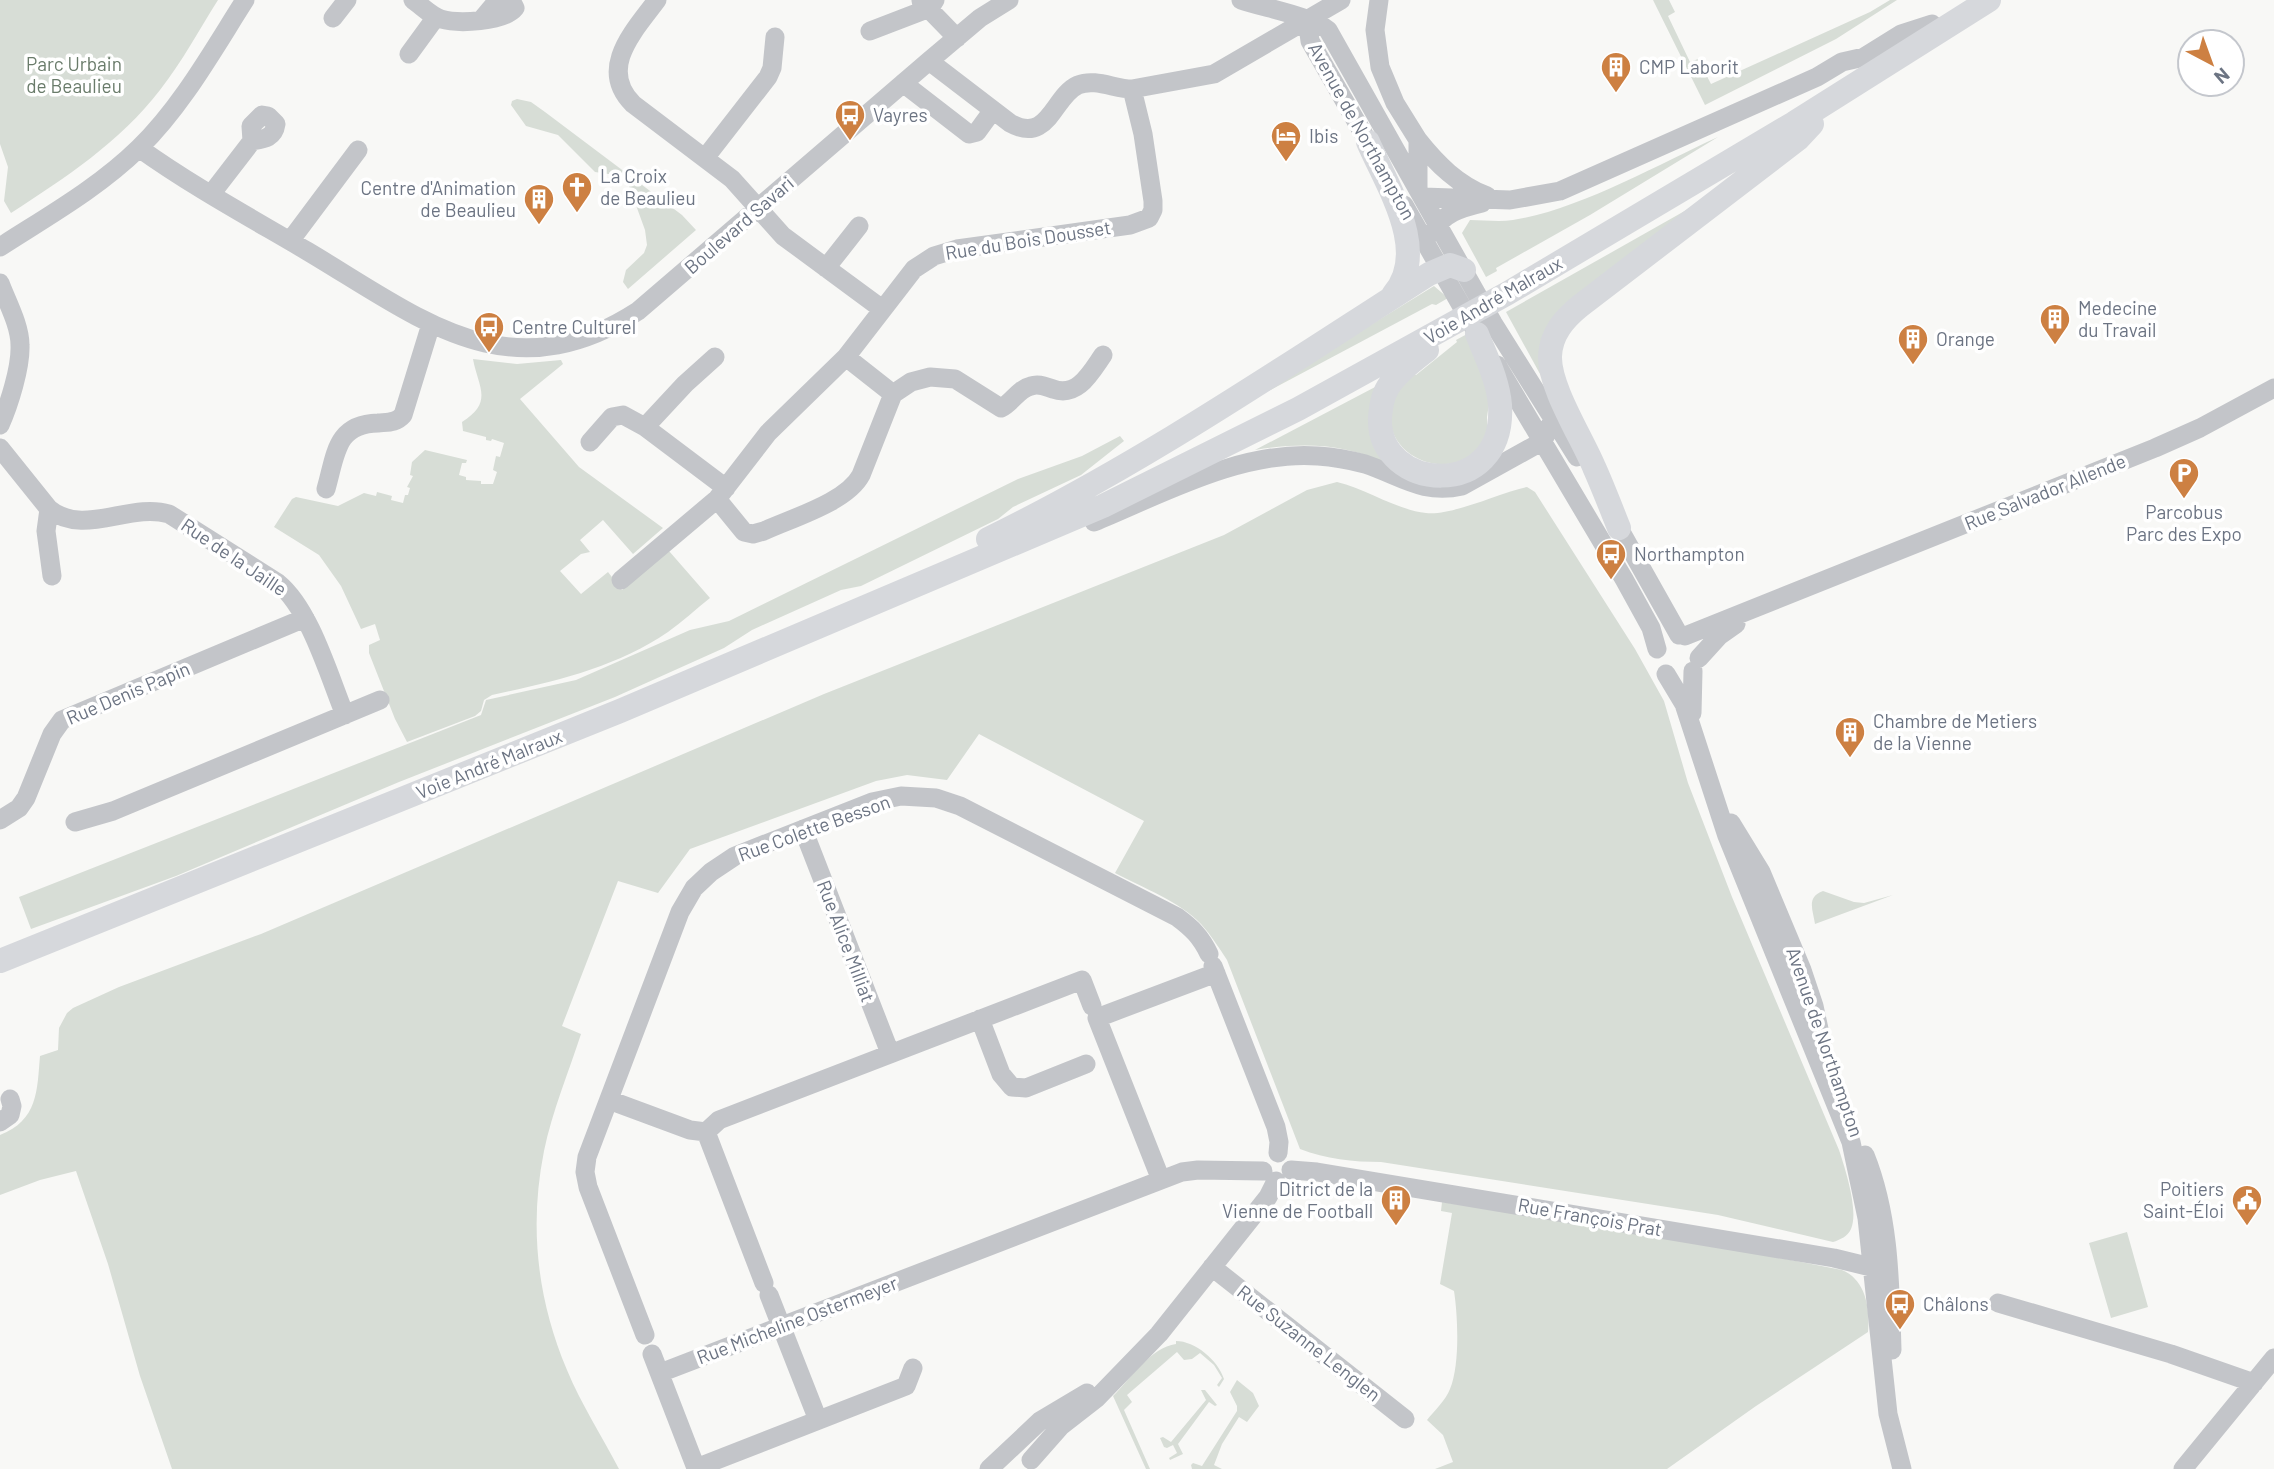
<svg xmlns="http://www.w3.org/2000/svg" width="2274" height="1469" font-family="Barlow,sans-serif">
  <rect width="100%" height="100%" fill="#f8f8f6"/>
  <path fill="#d7ddd6" d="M 0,0 L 218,0 C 199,30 182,62 160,90 C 120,142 65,178 11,213 L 4,201 L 8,167 L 0,144 Z
    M 1653,0 L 1669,0 L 1675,12 L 1668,16 L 1690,62 L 1698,59 L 1711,84 L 1870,12 L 1890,0 L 1897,0 L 1836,39 L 1705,105 Z
    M 517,99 L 531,102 L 545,112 L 682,215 L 696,230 L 628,289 L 623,282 L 626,270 L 644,253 L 647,245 L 645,230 L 629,186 L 615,175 L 595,172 L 558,135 L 526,126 L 511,105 L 512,101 Z
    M 1718,137 L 1590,215 L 1496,268 L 1497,271 L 1486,277 L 1462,233 L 1470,220 C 1484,220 1499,222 1513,220 C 1578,210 1657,165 1718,137 Z
    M 1697,204 L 1557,313 L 1563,416 L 1506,312 Z
    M 1434,286 L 1448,298 L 1436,305 L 1432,304 L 1229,412 Z
    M 1467,334 C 1474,353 1485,375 1488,395 C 1490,402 1488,410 1487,417 C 1487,423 1488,433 1485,438 C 1455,493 1369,453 1395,396 C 1398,389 1407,381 1412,375 L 1416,375 L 1457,342 L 1456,340 Z
    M 473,359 L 517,364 L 561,360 L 563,364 L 520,399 L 579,467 L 663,528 L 633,554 L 603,520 L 580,540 L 590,552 L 581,554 L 560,571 L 581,594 L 608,572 L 622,590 L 669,551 L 710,598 C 696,609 682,622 668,632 C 615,668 553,682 492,695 L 484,700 L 481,711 L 475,716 L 407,742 L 395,719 L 369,653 L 369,645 L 380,640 L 375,624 L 361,629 L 341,586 L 319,555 L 274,527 L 292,499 L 296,497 L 338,506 L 364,493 L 376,496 L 377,492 L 392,496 L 391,500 L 403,503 L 405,495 L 408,495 L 410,488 L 407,487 L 413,476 L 410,475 L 412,462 L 425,450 L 467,460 L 466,463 L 462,463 L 459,475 L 466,477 L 466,480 L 481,481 L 481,484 L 493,484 L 497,472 L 493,470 L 496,456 L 500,457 L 504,443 L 492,439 L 491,441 L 486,440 L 486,437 L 463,431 L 462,422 C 494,402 478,387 473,359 Z
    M 1377,386 L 1392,466 C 1346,443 1304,442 1255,450 Z
    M 1120,436 L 1124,441 L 1081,475 L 1013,507 L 998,519 L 861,586 L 841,590 L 752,630 L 724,648 L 615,697 L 399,782 L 176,876 L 31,929 L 19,897 L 481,715 L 486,700 L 576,680 L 690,630 L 729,621 L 1018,479 L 1082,456 Z
    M 1337,482 C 1366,489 1397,510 1426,513 C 1452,516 1499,493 1527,487 L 1535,492 L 1635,649 L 1664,701 L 1688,783 L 1732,897 L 1839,1150 C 1845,1168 1859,1211 1851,1229 C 1848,1236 1840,1240 1833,1242 L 1718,1215 L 1381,1162 C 1353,1162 1326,1159 1300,1149 L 1227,960 C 1219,948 1211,935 1201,924 C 1179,901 1143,888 1115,873 L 1144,821 L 979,734 L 947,780 L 907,775 L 876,781 L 690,849 L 658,893 L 618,881 L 562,1026 L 581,1034 C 569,1071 552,1112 544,1151 C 529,1226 537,1299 567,1370 C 581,1404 602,1436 619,1469 L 172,1469 L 140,1376 L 108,1264 L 76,1171 L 40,1180 L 0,1195 L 0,1135 C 38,1120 37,1091 40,1056 L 58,1050 L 59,1028 L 67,1013 L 73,1008 L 119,987 L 261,934 L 824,694 L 1224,535 L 1307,490 Z
    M 1823,891 L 1854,902 L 1864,903 L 1893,895 L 1815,924 C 1813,910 1806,897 1823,891 Z
    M 1442,1202 L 1672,1237 L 1842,1270 C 1866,1280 1870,1308 1868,1332 L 1756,1406 L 1667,1469 L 1435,1469 L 1453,1462 L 1443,1435 L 1427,1420 C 1434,1411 1446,1400 1450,1389 C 1460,1365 1458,1317 1454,1291 L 1440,1284 L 1452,1213 L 1441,1211 Z
    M 2127,1232 L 2148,1307 L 2111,1318 L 2089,1243 Z
    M 1176,1341 C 1195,1341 1218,1360 1224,1379 L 1219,1387 L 1217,1385 L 1222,1378 L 1214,1365 L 1200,1353 L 1192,1359 L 1184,1360 L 1177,1352 L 1127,1395 L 1132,1402 L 1124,1410 L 1150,1469 L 1146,1469 L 1113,1396 C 1130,1379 1151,1347 1176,1344 Z
    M 1237,1380 L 1253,1393 L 1259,1406 L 1247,1422 L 1239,1417 L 1222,1444 L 1214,1465 L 1222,1469 L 1192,1469 L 1191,1465 L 1193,1463 L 1202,1466 L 1237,1411 L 1237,1406 L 1230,1392 Z
    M 1201,1390 L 1205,1390 L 1217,1405 L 1215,1406 L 1209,1402 L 1178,1444 L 1183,1454 L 1170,1460 L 1169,1458 L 1177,1453 L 1173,1445 L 1167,1448 L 1164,1447 L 1160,1438 L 1163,1437 L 1171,1442 L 1206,1400 Z"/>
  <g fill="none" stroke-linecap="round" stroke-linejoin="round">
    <path stroke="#c3c5c9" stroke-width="19" d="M 413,0 C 422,6 431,16 441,19 C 458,24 504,22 515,8 L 511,0
      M 657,0 C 635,30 597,68 633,104 L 732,179 L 783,236 L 882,309
      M 1241,0 C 1264,8 1311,16 1328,30 L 1493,323 L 1577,457
      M 1379,0 L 1375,30 L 1380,67 L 1395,103 L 1418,140 L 1418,188
      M 921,1 L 957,38
      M 333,18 L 347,0
      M 482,19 L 498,0
      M 1307,19 L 1310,41 L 1375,154
      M 870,31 L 930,8 L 935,0
      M 409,54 L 436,17
      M 929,61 L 1010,123 C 1049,145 1053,96 1078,85 C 1095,78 1115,89 1132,89
      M 903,83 L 969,134 L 977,132 L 993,110
      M 1418,140 C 1437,164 1458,185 1487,196
      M 139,148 C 192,186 251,218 307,251 C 420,318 508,395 638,311 L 929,61 L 980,18 L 1009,0
      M 705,158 L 768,77 L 772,68 L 775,37
      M 212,193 L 252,141 C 264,139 274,138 276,124 L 268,116 L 262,115 L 251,126 L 252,141
      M 1423,197 L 1510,200 L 1560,191 L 1817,77 L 1842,62 L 1864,57 L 1901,34 L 1932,24
      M 1404,205 L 1474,328
      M 1432,233 C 1443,213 1461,208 1482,203
      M 290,241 L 358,150
      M 0,247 C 48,216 98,188 139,148 C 182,106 213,50 245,0
      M 826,268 L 859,226
      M 0,283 C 7,302 20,325 20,345 C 21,367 9,405 0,425
      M 846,357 L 893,394
      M 1497,365 L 1624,579 L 1651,628 L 1657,649
      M 645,427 L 685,384 L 715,357
      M 590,442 L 612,417 L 623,415 L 645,427 L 726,488
      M 0,448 L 49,509 C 84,537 130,502 169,514 L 278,583 C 310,609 329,676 345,715
      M 326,489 C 336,455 335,424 378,423 C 388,422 396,423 403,415 L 431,324
      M 717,499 L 744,532 L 753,534 L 764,531 C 792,518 847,502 861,475 L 893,394 L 911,382 L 930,377 L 955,379 L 1001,408 C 1012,403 1018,389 1031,386 C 1039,383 1046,387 1053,389 C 1078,398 1091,372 1103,355
      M 49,509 L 46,531 L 52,576
      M 1612,516 L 1679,635
      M 1094,522 C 1162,494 1242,450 1318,456 C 1333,457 1350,460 1365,464 C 1401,476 1423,495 1462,486 L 1543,441 L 1554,417
      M 621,580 L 717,499 L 768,433 L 846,357 L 914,269 L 934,256 L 957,249 L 1130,225 L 1149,218 L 1153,210 L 1153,201 L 1143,134 L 1132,89 L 1214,74 L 1341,0
      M 1685,636 L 2155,448 L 2200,428 L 2274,388
      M 1699,658 L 1719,636 L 1736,624
      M 1666,674 L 1684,704 L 1727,836 L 1851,1142 L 1867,1218 L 1888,1414 L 1902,1469
      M 1692,713 L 1693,671
      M 0,820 L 19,808 L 26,798 L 52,734 L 62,720 L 305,618
      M 75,822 L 113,811 L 380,700
      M 1731,823 L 1761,872 L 1802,970 L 1814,1006 L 1822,1043
      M 803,829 L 890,1053
      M 1213,966 L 1276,1127 L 1279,1142 L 1278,1153
      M 980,1019 L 1001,1074 L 1012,1087 L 1026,1088 L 1086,1064
      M 609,1100 L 690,1130 L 706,1132 L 764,1283
      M 0,1122 L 10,1115 L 12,1106 L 10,1099
      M 706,1132 L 719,1120 L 1082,980 L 1092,1006
      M 1865,1155 C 1890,1217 1890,1285 1892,1350
      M 1291,1170 L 1317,1172 L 1834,1258 L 1883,1270
      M 1161,1180 L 1097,1018 L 1216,973
      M 1212,1267 L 1405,1419
      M 769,1295 L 818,1420
      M 1998,1303 L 2171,1354 L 2254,1383
      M 645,1335 L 588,1187 L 585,1172 L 587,1157 L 680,912 L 694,888 L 711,872 L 735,856 L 872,802 L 901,796 L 936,798 L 960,806 L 1177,917 C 1192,928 1201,937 1209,954
      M 652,1354 L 696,1468 L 906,1386 L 913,1368
      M 660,1373 L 1182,1172 L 1198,1170 L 1263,1171
      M 1031,1460 L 1061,1426 L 1097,1398 L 1159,1334 L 1268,1197 L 1276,1181
      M 989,1469 L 1040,1421 L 1087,1393
      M 2183,1469 L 2274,1358"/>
    <path stroke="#d6d8dc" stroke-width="24" d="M 1368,142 C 1387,186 1431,252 1393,295
      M 1427,350 C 1413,361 1397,373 1388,387 C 1382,397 1381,407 1380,418 C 1377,491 1506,503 1500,405 C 1498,380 1486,357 1477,334
      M 1619,528 C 1611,508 1603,487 1594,467 C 1582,438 1549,387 1550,356 C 1551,334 1564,319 1580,306 L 1798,139 L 1812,124
      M 988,539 C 1142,464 1285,366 1429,274 L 1450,265 L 1464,270
      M 0,961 L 620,711 L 1103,506 L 1298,409 L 1508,293 L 1794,123 L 1989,0"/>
  </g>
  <defs>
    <g id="building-pin" transform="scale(1.575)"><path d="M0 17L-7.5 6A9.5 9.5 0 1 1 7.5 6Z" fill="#cd8042" stroke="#fff"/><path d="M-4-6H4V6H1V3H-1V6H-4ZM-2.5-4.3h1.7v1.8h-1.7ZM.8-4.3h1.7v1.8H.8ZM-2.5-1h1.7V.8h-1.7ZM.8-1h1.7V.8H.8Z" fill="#fff"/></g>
    <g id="bus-pin" transform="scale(1.575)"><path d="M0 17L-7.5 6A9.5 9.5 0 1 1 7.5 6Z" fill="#cd8042" stroke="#fff"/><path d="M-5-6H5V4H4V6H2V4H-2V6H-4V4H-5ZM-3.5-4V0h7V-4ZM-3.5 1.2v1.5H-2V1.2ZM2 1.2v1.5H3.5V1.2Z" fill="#fff"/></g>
    <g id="hotel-pin" transform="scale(1.575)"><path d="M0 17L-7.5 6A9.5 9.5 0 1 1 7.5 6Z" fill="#cd8042" stroke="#fff"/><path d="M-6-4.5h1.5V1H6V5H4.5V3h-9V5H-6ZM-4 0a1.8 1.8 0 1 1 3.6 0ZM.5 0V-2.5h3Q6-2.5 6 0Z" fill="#fff"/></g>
    <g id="church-pin" transform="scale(1.575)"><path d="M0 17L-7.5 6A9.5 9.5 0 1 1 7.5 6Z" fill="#cd8042" stroke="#fff"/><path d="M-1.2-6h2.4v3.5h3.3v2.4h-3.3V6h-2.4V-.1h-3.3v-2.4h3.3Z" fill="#fff"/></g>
    <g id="parking-pin" transform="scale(1.575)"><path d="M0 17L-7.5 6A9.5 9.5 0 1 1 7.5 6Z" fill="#cd8042" stroke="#fff"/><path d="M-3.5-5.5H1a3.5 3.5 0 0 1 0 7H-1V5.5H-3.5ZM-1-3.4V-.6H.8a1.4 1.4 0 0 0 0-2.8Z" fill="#fff"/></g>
    <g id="civic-pin" transform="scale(1.575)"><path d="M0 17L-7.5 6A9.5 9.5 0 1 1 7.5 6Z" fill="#cd8042" stroke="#fff"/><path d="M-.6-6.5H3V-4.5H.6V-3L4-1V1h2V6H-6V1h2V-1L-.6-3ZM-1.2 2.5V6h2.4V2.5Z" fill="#fff"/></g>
  </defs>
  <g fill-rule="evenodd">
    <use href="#building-pin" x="1616" y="67"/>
    <use href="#bus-pin" x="850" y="115"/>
    <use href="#hotel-pin" x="1286" y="136"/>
    <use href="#church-pin" x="577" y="187"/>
    <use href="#building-pin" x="539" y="199"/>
    <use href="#building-pin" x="2055" y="319"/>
    <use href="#bus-pin" x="489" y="327"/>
    <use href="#building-pin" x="1913" y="339"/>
    <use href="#parking-pin" x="2184" y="473"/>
    <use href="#bus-pin" x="1611" y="554"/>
    <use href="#building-pin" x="1850" y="732"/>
    <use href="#building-pin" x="1396" y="1200"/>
    <use href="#civic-pin" x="2247" y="1200"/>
    <use href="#bus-pin" x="1900" y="1304"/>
  </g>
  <g text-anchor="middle" stroke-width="7" stroke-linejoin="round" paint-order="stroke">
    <g font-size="19" fill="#697b6a" stroke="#fff">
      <text x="74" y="71">Parc Urbain<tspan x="74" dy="22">de Beaulieu</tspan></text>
    </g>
    <g font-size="19" fill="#6c7483" stroke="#fff" text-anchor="start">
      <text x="1639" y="74">CMP Laborit</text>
      <text x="873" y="122">Vayres</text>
      <text x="1309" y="143">Ibis</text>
      <text x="600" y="183">La Croix<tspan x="600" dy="22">de Beaulieu</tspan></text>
      <text x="516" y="195" text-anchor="end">Centre d'Animation<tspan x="516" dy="22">de Beaulieu</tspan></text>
      <text x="2078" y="315">Medecine<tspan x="2078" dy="22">du Travail</tspan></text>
      <text x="512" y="334">Centre Culturel</text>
      <text x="1936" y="346">Orange</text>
      <text x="2184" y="519" text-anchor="middle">Parcobus<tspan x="2184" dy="22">Parc des Expo</tspan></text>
      <text x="1634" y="561">Northampton</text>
      <text x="1873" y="728">Chambre de Metiers<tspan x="1873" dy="22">de la Vienne</tspan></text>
      <text x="1373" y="1196" text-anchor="end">Ditrict de la<tspan x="1373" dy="22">Vienne de Football</tspan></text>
      <text x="2224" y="1196" text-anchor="end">Poitiers<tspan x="2224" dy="22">Saint-Éloi</tspan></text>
      <text x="1923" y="1311">Châlons</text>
    </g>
    <g font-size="19" fill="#6c7483" stroke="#fff">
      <text transform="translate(1362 131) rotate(61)" y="7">Avenue de Northampton</text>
      <text transform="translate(739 225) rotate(-41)" y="7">Boulevard Savari</text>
      <text transform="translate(1028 240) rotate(-9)" y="7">Rue du Bois Dousset</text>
      <text transform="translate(1493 300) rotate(-30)" y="7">Voie André Malraux</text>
      <text transform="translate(2045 492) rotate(-22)" y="7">Rue Salvador Allende</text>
      <text transform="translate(234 557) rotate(34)" y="7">Rue de la Jaille</text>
      <text transform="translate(128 693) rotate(-23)" y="7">Rue Denis Papin</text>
      <text transform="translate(489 764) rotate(-22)" y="7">Voie André Malraux</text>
      <text transform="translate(814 828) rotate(-20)" y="7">Rue Colette Besson</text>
      <text transform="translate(846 941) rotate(69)" y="7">Rue Alice Milliat</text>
      <text transform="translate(1825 1042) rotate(71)" y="7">Avenue de Northampton</text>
      <text transform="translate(1590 1217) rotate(10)" y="7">Rue François Prat</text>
      <text transform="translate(797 1320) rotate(-21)" y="7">Rue Micheline Ostermeyer</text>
      <text transform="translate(1309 1343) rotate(38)" y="7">Rue Suzanne Lenglen</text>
    </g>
  </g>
  <g transform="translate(2211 63) rotate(139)"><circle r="33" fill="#ffffff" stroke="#c4c7cd" stroke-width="2"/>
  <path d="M0-5L12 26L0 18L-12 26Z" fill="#cd8042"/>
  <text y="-10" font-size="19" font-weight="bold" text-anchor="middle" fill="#6c7483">N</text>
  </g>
</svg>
